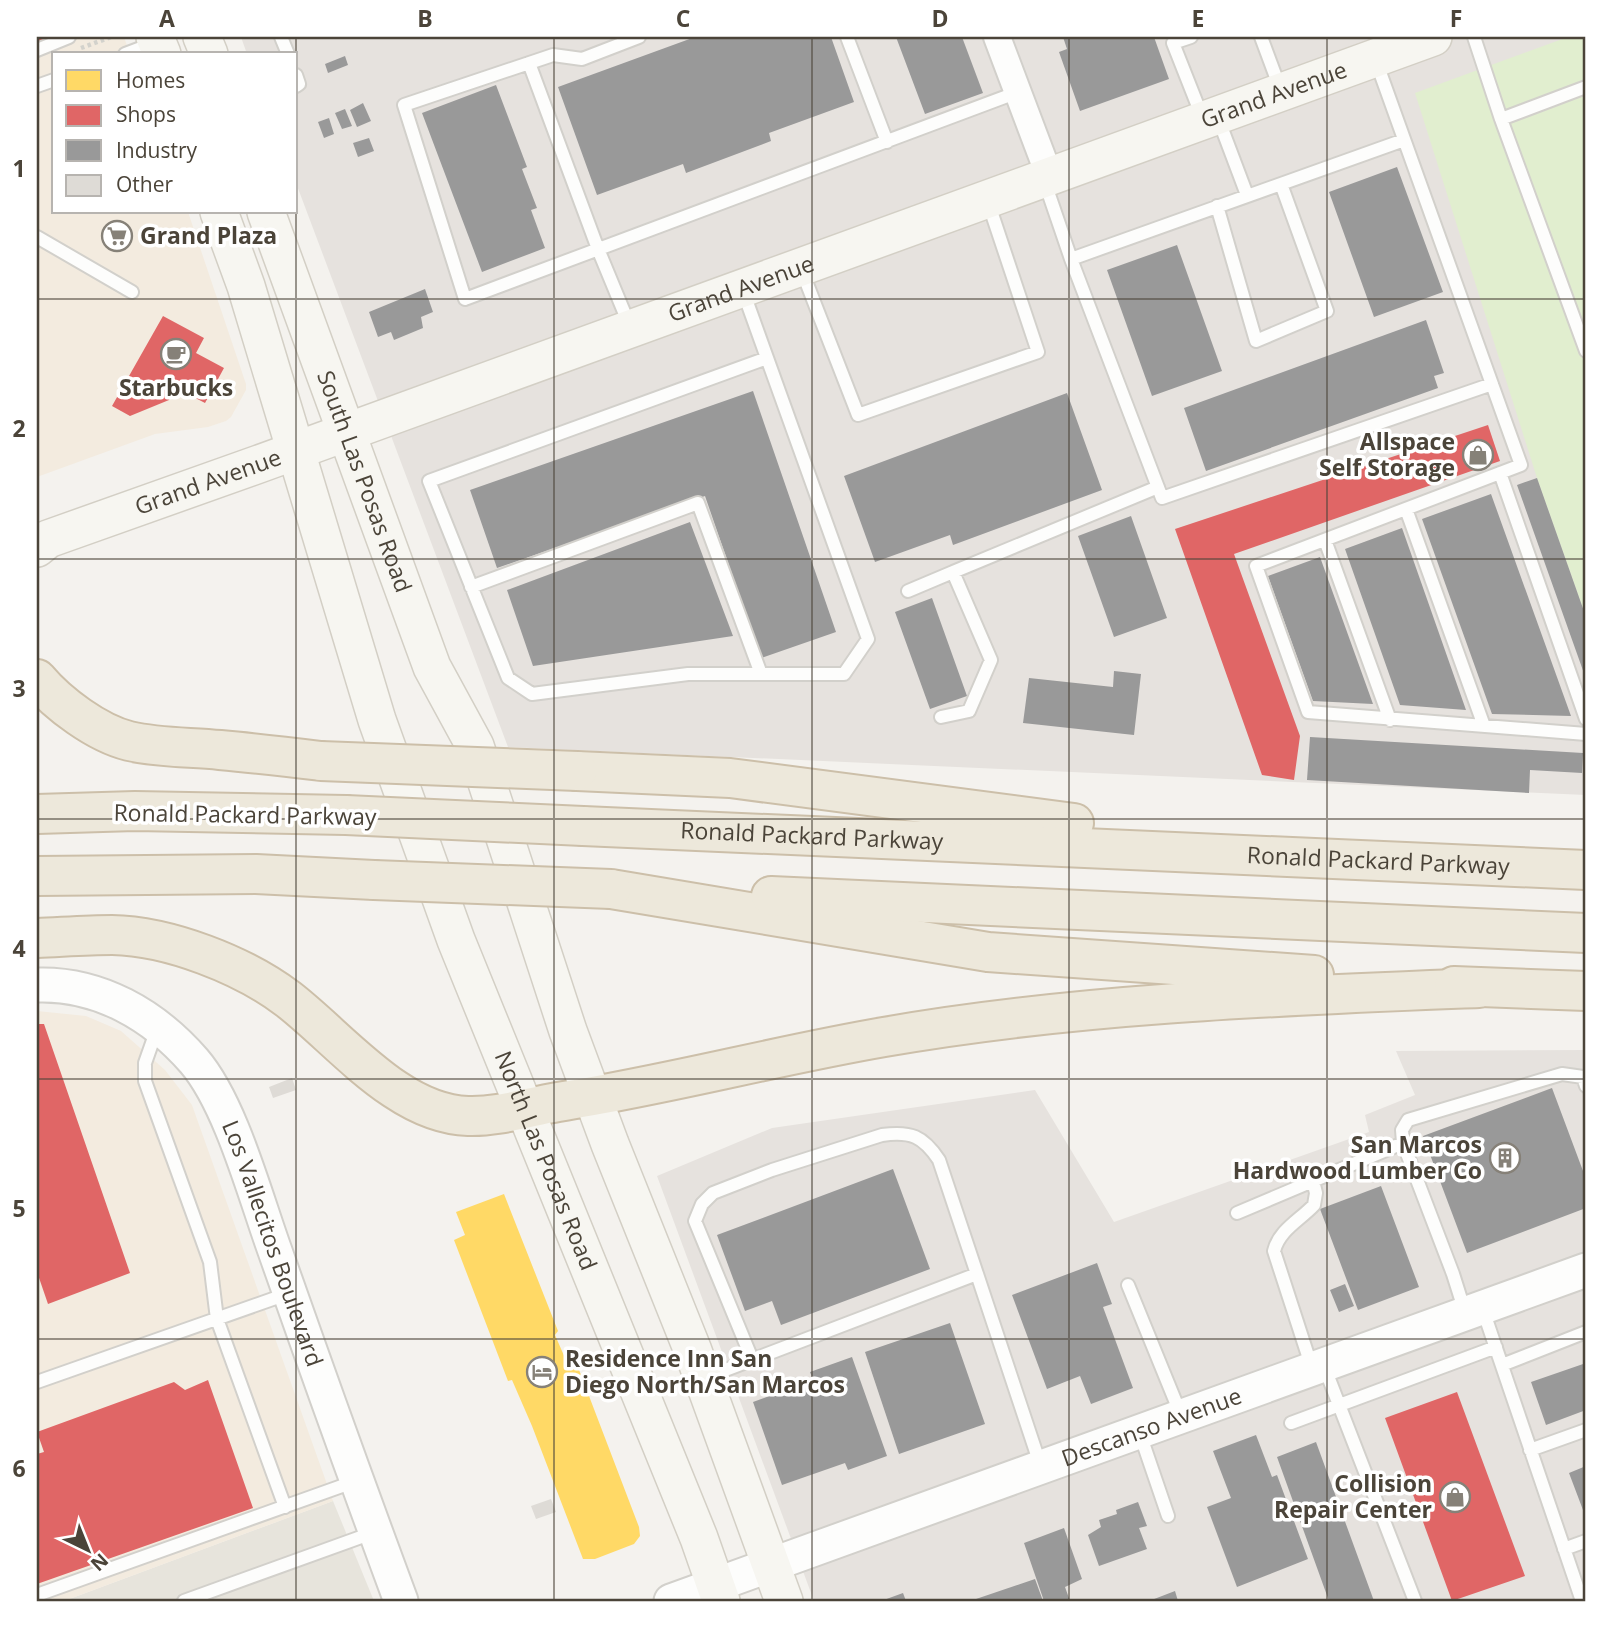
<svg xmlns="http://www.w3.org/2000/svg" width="1623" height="1638" font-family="'Open Sans',sans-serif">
  <rect width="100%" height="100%" fill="#f4f2ee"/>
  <path fill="#e7e4dc" d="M 333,1501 L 374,1601 L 64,1601 Z"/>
  <path fill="#f3ebdf" d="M 37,37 L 124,37 L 130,54 L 54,54 L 54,212 L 188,212 L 246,384 L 246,390 L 231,417 L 226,421 L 208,427 L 155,434 L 37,477 Z
    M 37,1011 L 86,1016 L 121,1031 L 165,1070 L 192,1105 L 333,1501 L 64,1601 L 37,1601 Z"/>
  <path fill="#e6e2de" d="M 241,37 L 1586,37 L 1586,795 L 508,747 L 296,183 L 296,54 L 247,54 Z
    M 1586,1050 L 1586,1601 L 814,1601 L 657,1176 L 772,1128 L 1035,1090 L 1114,1222 L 1369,1132 L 1365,1115 L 1415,1095 L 1396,1051 Z"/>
  <path fill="#e1eecf" d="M 1568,37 L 1586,37 L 1586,617 L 1537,478 L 1415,93 Z"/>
  <path fill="#ffd966" d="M 504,1194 L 558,1331 L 555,1335 L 565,1358 L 573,1354 L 639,1527 L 640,1536 L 634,1544 L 595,1559 L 583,1559 L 532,1426 L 512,1380 L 508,1381 L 454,1240 L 465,1235 L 456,1212 Z"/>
  <path fill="#e06666" d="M 37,37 L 54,37 L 37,43 Z
    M 163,316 L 204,338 L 196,353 L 224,368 L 205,403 L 176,388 L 169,400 L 130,416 L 112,406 Z
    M 1488,425 L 1500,461 L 1234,554 L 1300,736 L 1294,780 L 1262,775 L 1175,529 Z
    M 37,1024 L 44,1024 L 130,1273 L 48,1304 L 37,1272 Z
    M 208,1380 L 253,1508 L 37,1584 L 37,1454 L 44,1452 L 37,1432 L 174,1382 L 185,1390 Z
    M 1457,1392 L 1525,1576 L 1452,1601 L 1385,1418 Z"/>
  <path fill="#999" d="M 695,37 L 831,37 L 854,102 L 769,133 L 771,141 L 686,173 L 683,164 L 597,195 L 558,87 Z
    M 896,37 L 962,37 L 983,93 L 925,114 Z
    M 1063,37 L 1154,37 L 1169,79 L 1080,111 L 1059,52 L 1067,49 Z
    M 345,56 L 348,65 L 328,73 L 325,64 Z
    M 496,85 L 527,167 L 522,169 L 537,208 L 531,210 L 545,248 L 482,272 L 422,113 Z
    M 363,103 L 371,121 L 357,127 L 350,110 Z
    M 345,109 L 352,126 L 342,129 L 335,113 Z
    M 329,118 L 334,134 L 324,138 L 318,122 Z
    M 369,138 L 374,151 L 358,157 L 353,143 Z
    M 1397,167 L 1443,292 L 1374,317 L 1329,192 Z
    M 1177,245 L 1222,371 L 1152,396 L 1107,270 Z
    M 425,289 L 433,312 L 421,317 L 423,328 L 394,340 L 391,332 L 378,337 L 369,312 Z
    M 1426,320 L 1444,373 L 1434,376 L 1438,388 L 1206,471 L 1184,408 Z
    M 753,391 L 836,632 L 761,658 L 705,496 L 497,568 L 470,490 Z
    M 1067,393 L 1102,490 L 953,545 L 950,535 L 875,562 L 844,476 Z
    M 1537,478 L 1586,617 L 1586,679 L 1517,485 Z
    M 1491,494 L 1571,716 L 1492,714 L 1422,519 Z
    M 1131,516 L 1167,618 L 1114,637 L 1078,536 Z
    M 690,522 L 733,636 L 533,666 L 507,590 Z
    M 1402,528 L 1466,710 L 1400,705 L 1345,549 Z
    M 1320,557 L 1373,704 L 1313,701 L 1268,576 Z
    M 932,598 L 967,696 L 930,709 L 895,612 Z
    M 1114,671 L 1141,674 L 1134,735 L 1023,723 L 1029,678 L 1113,687 Z
    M 1310,737 L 1583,753 L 1582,773 L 1530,770 L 1529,793 L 1307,780 Z
    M 1552,1088 L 1586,1179 L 1586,1208 L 1467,1253 L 1423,1136 Z
    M 893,1169 L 930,1269 L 781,1325 L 772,1301 L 745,1311 L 717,1235 Z
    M 1381,1186 L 1419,1287 L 1358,1310 L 1320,1209 Z
    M 1097,1263 L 1112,1304 L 1103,1307 L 1133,1388 L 1091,1404 L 1080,1376 L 1047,1389 L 1012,1295 Z
    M 1345,1284 L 1354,1306 L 1339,1312 L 1330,1290 Z
    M 950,1323 L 985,1424 L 899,1454 L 865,1352 Z
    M 852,1357 L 887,1456 L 848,1470 L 845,1463 L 782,1485 L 753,1402 L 813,1380 L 810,1372 Z
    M 1586,1363 L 1586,1410 L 1546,1425 L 1531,1382 Z
    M 1256,1435 L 1272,1477 L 1277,1475 L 1308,1559 L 1237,1587 L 1207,1507 L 1231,1498 L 1213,1451 Z
    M 1316,1442 L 1374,1601 L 1329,1601 L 1277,1457 Z
    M 1586,1466 L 1586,1518 L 1569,1473 Z
    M 1138,1502 L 1147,1526 L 1139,1528 L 1147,1549 L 1099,1566 L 1088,1535 L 1101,1527 L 1099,1520 L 1117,1514 L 1116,1510 Z
    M 1064,1528 L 1082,1579 L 1065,1587 L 1070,1601 L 1044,1601 L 1024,1543 Z
    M 1035,1579 L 1043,1601 L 976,1601 L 976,1599 Z
    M 1175,1591 L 1178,1601 L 1149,1601 Z
    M 903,1593 L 906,1601 L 881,1601 Z"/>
  <path fill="#dedbd6" d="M 292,1078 L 296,1090 L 273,1098 L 269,1087 Z
    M 551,1499 L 556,1512 L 536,1519 L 531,1506 Z"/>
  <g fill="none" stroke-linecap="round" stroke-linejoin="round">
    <g stroke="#d2d0cb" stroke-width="16">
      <path id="service" d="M 281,37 L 288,54
        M 639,37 L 582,59 L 553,55 L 404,105 L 465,299 L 1018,92
        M 847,37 L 887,142
        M 1191,37 L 1173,43 L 1203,119
        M 1261,37 L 1280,88
        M 1474,37 L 1501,119 L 1586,351
        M 37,50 L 69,37
        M 125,54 L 154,43
        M 1376,61 L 1521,465 L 1256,566 L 1308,712 L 1586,734
        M 529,63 L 598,249 L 629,324
        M 296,75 L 299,84 L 296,86
        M 37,86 L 54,80
        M 1218,118 L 1247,195
        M 1501,119 L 1586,87
        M 1044,180 L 1071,259 L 1404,140
        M 1217,206 L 1256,341 L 1327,311 L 1281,184
        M 37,237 L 132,292
        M 1071,259 L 1162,498 L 1492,384
        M 802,271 L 858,415 L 1038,352 L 988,202
        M 743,291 L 868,639 L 844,674 L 688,674 L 532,694 L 508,678 L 429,481 L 767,358
        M 1500,473 L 1586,719
        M 1406,509 L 1484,726
        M 1325,540 L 1390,720
        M 471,587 L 698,503 L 761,674
        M 908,591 L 953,572
        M 941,717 L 969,711 L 991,660 L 953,572 L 1158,487
        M 157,1029 L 145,1063 L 145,1081 L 210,1262 L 217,1319 L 285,1507
        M 1403,1143 L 1402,1130 L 1408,1120 L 1562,1074 L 1583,1077 L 1586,1086
        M 1237,1213 L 1403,1143 L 1453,1274 L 1465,1312
        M 1128,1285 L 1181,1415
        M 1483,1310 L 1582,1601
        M 752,1359 L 695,1221 L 702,1204 L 713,1193 L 772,1170 L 882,1135 C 911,1131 923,1136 939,1160 L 977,1274
        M 1502,1365 L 1586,1332
        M 1324,1366 L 1415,1601
        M 1312,1368 L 1274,1251 C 1279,1230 1300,1220 1314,1205 L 1316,1193 L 1313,1181
        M 707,1377 L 977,1274 L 1041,1467
        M 37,1382 L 287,1294
        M 1291,1423 L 1496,1347
        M 1139,1431 L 1168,1516
        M 1530,1450 L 1586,1430
        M 1564,1549 L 1586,1541
        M 37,1595 L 356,1481
        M 184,1601 L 375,1532"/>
    </g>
    <g stroke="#d2d0cb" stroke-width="30">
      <path id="minor" d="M 997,37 L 1049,175"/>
    </g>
    <g stroke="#d2d0cb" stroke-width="37">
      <g id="tertiary">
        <path id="s1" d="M 37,985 C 99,983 154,1015 194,1061 C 231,1104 255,1196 275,1251 C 316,1368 358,1485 401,1601"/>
        <path id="s2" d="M 671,1601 L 1586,1270"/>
      </g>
    </g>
    <g stroke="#d3cfc5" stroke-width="40">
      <g id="secondary">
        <path d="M 155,37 L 162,54"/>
        <path d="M 202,37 L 209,54"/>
        <path id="s3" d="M 219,212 L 246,286 L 377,720 L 456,940 L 699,1538 L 721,1601"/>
        <path id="s4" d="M 266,212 L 432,667 L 475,746 L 568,1031 L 610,1144 L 693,1351 L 784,1601"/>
        <path id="s5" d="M 37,548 L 48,539 L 259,464 L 1433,37"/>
      </g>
    </g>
    <g stroke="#ccbfa9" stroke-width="42">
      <g id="motorway">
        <path d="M 37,679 C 58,704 97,733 129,741 C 159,748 190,747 220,750 C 254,753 288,757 321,761"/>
        <path d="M 577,771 L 730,778 L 1074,823"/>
        <path d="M 37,814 L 135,811 L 346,815"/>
        <path id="s6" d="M 583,826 L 1586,870"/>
        <path d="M 37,876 L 256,874 L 374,880"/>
        <path d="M 611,889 L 988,952 L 1314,975"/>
        <path d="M 771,896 L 1586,933"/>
        <path d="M 37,938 C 62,937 87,935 112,935 C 169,936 243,965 288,999 C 340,1039 398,1114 468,1116 C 498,1117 528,1107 558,1102 C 667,1085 774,1056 884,1037 C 1080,1003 1280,996 1479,988"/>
        <path d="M 1454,986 L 1586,991"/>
      </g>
    </g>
    <path stroke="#d3d2cc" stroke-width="4.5" stroke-dasharray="3.5 3.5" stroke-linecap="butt" d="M 81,48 L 111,37"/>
    <use href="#service" stroke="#fdfdfc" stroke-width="12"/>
    <use href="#minor" stroke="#fdfdfc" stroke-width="26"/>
    <use href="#tertiary" stroke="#fdfdfc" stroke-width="33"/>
    <use href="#secondary" stroke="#f7f6f1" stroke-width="37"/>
    <use href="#motorway" stroke="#ede8db" stroke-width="38"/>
    <g stroke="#ccbfa9" stroke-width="42" stroke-linecap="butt">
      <path id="motorway-bridge" d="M 321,761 L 577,771
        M 346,815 L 583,826
        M 374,880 L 611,889"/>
    </g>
    <use href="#motorway-bridge" stroke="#ede8db" stroke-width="38"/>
  </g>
  <path fill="none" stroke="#4b4439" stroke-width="2" stroke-opacity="0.55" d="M 296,37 L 296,1601M 554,37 L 554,1601M 812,37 L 812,1601M 1069,37 L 1069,1601M 1327,37 L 1327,1601M 37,299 L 1586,299M 37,559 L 1586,559M 37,819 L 1586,819M 37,1079 L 1586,1079M 37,1339 L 1586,1339"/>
  <defs>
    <g id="supermarket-ring" transform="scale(1.575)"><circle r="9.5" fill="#fff" stroke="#868178" stroke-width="1.5"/><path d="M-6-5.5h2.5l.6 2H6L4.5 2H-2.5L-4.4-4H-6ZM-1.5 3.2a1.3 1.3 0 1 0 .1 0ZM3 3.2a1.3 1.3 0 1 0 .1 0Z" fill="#868178"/></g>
    <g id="cafe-ring" transform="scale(1.575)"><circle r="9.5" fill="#fff" stroke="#868178" stroke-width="1.5"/><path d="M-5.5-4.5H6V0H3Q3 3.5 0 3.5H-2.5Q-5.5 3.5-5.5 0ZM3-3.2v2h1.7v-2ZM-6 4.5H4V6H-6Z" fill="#868178"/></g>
    <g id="shop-ring" transform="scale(1.575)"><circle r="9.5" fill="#fff" stroke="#868178" stroke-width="1.5"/><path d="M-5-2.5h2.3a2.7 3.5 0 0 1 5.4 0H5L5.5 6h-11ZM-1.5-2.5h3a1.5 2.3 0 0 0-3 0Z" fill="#868178"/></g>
    <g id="building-ring" transform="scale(1.575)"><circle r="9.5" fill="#fff" stroke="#868178" stroke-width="1.5"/><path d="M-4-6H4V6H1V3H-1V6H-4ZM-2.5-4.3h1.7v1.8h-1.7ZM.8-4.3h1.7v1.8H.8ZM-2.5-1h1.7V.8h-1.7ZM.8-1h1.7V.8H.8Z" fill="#868178"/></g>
    <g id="hotel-ring" transform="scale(1.575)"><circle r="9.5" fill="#fff" stroke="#868178" stroke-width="1.5"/><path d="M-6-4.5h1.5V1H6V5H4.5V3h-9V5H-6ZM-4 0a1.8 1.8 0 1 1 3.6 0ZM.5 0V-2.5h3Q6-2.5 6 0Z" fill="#868178"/></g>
  </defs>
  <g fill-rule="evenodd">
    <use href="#supermarket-ring" x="117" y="236"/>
    <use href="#cafe-ring" x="176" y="354"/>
    <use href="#shop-ring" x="1478" y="455"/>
    <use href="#building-ring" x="1505" y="1158"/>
    <use href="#hotel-ring" x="542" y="1372"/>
    <use href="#shop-ring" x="1455" y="1497"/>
  </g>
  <g text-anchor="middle" stroke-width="7" stroke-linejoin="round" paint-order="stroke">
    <g font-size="23" fill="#4b4439" stroke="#fff">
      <text dy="8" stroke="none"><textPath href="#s5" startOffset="1318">Grand Avenue</textPath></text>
      <text dy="8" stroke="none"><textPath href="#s5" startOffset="751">Grand Avenue</textPath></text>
      <text dy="8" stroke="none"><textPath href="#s5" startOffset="184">Grand Avenue</textPath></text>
      <text dy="8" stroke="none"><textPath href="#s4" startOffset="287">South Las Posas Road</textPath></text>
      <text transform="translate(245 815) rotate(1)" y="8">Ronald Packard Parkway</text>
      <text dy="8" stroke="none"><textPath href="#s6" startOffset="229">Ronald Packard Parkway</textPath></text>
      <text dy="8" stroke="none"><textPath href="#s6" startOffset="796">Ronald Packard Parkway</textPath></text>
      <text dy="8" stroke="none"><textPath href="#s3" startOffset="1004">North Las Posas Road</textPath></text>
      <text dy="8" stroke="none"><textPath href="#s1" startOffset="380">Los Vallecitos Boulevard</textPath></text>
      <text dy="8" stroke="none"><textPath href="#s2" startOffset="511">Descanso Avenue</textPath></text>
    </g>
    <g font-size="23" font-weight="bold" fill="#4b4439" stroke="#fff" text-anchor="end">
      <text x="140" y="244" text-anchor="start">Grand Plaza</text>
      <text x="176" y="396" text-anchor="middle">Starbucks</text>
      <text x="1455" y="450">Allspace<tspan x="1455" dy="26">Self Storage</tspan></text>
      <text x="1482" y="1153">San Marcos<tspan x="1482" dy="26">Hardwood Lumber Co</tspan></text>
      <text x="565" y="1367" text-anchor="start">Residence Inn San<tspan x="565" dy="26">Diego North/San Marcos</tspan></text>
      <text x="1432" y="1492">Collision<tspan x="1432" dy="26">Repair Center</tspan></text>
    </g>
  </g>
  <rect width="1623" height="1638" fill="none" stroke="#ffffff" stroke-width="77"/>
  <rect x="52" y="52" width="245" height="161" fill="#ffffff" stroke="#b7b4b0" stroke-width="2"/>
  <rect x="66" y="70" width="35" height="21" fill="#ffd966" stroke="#b7b4b0" stroke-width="2"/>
  <text x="116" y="88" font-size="21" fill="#4b4439">Homes</text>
  <rect x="66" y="105" width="35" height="21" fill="#e06666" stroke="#b7b4b0" stroke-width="2"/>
  <text x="116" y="122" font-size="21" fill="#4b4439">Shops</text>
  <rect x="66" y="140" width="35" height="21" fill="#999999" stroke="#b7b4b0" stroke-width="2"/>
  <text x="116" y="158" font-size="21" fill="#4b4439">Industry</text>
  <rect x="66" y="175" width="35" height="21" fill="#dedbd6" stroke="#b7b4b0" stroke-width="2"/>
  <text x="116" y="192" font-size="21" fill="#4b4439">Other</text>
  <g transform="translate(88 1550) rotate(137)" stroke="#ffffff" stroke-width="5" paint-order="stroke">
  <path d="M0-5L12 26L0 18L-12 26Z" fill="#4b4439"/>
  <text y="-10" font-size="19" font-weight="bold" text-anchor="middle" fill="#4b4439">N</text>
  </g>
  <rect x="38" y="38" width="1546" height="1562" fill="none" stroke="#4b4439" stroke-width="2.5"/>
  <g font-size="23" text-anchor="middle" font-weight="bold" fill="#4b4439">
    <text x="167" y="27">A</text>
    <text x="425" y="27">B</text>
    <text x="683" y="27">C</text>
    <text x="940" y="27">D</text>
    <text x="1198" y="27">E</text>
    <text x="1456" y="27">F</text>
    <text x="19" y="177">1</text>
    <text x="19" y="437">2</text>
    <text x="19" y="697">3</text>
    <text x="19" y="957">4</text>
    <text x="19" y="1217">5</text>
    <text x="19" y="1477">6</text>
  </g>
</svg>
